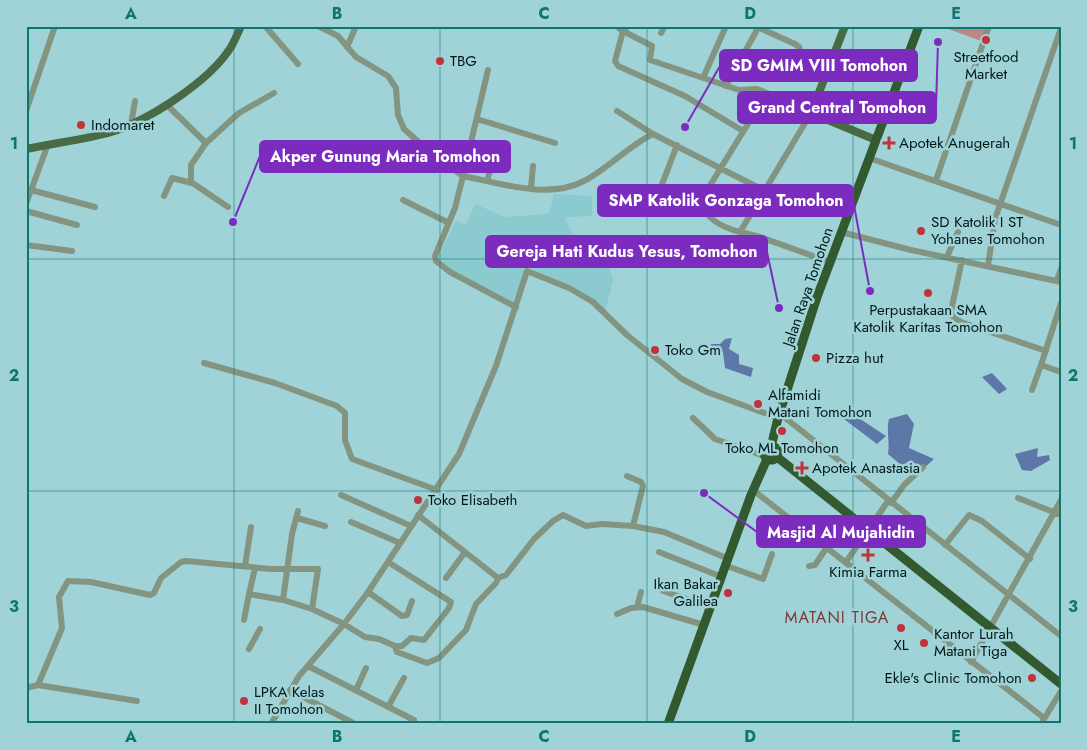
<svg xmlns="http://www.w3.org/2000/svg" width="1087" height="750" font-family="Jost,sans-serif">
  <rect width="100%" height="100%" fill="#9fd3d7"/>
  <path fill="#8bcacf" d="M 554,194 L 592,196 L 592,216 L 565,217 L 575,240 L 590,260 L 608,262 L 613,281 L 605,312 L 584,294 L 528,267 L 513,302 L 441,264 L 438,257 L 456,221 L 466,225 L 475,204 L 505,217 L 549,214 Z"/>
  <path fill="#b98986" d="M 940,26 L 989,26 L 984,42 Z"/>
  <path fill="#5d77a8" d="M 732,338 L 729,349 L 739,355 L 739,364 L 753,368 L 751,377 L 725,368 L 723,352 L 710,348 L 711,344 L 720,344 L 725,339 Z
    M 992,373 L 1007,389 L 999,394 L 982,377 Z
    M 848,411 L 886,436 L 877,444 L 844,419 Z
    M 907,414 L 914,424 L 909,448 L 934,459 L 925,467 L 909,461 L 902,466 L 888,454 C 890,442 886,431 889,419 Z
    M 1038,448 L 1037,457 L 1049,455 L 1050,460 L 1031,471 L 1022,470 L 1015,454 Z"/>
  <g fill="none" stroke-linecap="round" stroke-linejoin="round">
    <path stroke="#839580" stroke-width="6" d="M 265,26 L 298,64
      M 318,26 L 338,36 L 356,57 L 388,76 L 396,88 L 398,115 L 404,129 L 432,154 L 463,176 L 488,70
      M 616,26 L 623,31 L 615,61 L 618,66 L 685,96 L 743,131
      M 628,26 L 623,31 L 652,46 L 650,60 L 739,90 L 757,89 L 767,93
      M 755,26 L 795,44 L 799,47 L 803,58 L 829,70
      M 661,33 L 665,26
      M 347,47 L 356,26
      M 703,78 L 726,26
      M 726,86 L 758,28
      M 167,105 L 206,143 L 191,165 L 191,182 L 228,207
      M 26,111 L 55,26
      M 617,111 L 653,134
      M 477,119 L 555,143
      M 131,125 L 135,101
      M 206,143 L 239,113 L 274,93
      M 869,158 L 1061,225
      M 936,180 L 989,26
      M 487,181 L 494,156
      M 661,187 L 677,145
      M 531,188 L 533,166
      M 31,190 L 95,207
      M 164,196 L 172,178 L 192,183
      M 403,200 L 449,223
      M 26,204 L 48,144
      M 26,211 L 77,225
      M 740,232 C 724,228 704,219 701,200 L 767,93 L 811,113 L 740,232 L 760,237 L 830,262
      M 841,232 L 911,250 L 1061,282
      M 26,245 L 72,251
      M 947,257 L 958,232
      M 962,260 L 951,311 L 952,316 L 961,322 L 1046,351
      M 988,266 L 995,219 L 1061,28
      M 1057,280 L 1061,269
      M 1061,303 L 1041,365 L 1061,372
      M 516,307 L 450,272 L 436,261 L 435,256 L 455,208 L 463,176 C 500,183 548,200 584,181 C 608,169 628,146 653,134 L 765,191
      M 204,363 L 275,383 L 337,406 L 345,413 L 345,440 L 352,459 L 437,490
      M 1032,390 L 1041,365
      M 779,413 L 1061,636
      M 693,418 L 715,439 L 764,456
      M 627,476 L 641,482 L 643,486 L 633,526
      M 753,490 L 1044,718
      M 341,495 L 411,526
      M 1018,498 L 1061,515
      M 891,503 L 904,485 L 923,467
      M 418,515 L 498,578 L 506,575 L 534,539 L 553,521 L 563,515 L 586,526 L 602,524 L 633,526 L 664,532 L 729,559
      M 297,518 L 325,526
      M 351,522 L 400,543
      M 945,545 L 969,515 L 982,521 L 1030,559
      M 659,552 L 722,577
      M 846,562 L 888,501
      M 245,566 L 251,527
      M 727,566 L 763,579 L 772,554
      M 809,566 L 815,565 L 827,547
      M 446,578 L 465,552
      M 663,591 L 711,607
      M 368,592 L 402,616 L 407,615 L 412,601
      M 249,594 L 255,568
      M 283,600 L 292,534 L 298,511
      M 637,607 L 641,592
      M 617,614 L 631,608 L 643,607 L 704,625
      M 244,620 L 249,594 L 283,600 L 312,609 L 344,624 L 365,637 L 379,639 L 395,646 L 402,646 L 411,638 L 424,640 L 449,608 L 451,602 L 388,562
      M 395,646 L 397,652 L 427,663 L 439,658 L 466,630 L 476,604 L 496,583 L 498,578
      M 249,649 L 260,629
      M 971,662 L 1061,500
      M 308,666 L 414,720
      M 26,688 L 38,685
      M 290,690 L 355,724
      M 356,690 L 366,668
      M 137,701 L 38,685 L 62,628 L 59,597 L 68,581 L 91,582 L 150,595 L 154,593 L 161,578 L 181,562 L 186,561 L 271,569 L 318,569 L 312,609
      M 388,707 L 404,678
      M 271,724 L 299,676 L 344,624 L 368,592 L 459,454 L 496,366 L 527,271 L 569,288 L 593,302 L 627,335 L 682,379 L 707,392 L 778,418
      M 1041,724 L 1061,691"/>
    <path stroke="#486a45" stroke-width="8" d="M 845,26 L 811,113 L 876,140
      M 26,149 C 53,143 82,140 108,133 C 147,122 210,81 231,47 C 235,40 238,33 241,26"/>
    <path stroke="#335a2f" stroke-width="9" d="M764 453a7 7 0 1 1 14 0a7 7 0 1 1-14 0Z
      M 771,447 L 778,418 L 817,297 L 919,26
      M 777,457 L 1061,684
      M 668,724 L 751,495 L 767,459"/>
  </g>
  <path fill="none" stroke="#0f766e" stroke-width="1" stroke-opacity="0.55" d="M 234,26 L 234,724M 440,26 L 440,724M 647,26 L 647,724M 853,26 L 853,724M 26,259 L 1061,259M 26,491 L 1061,491"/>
  <g fill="#c2323c" stroke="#9fd3d7" stroke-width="2">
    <circle cx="986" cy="40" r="5"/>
    <circle cx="440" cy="61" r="5"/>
    <circle cx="81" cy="125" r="5"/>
    <path d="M886.5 135.5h5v5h5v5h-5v5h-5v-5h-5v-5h5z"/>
    <circle cx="921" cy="231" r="5"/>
    <circle cx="928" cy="293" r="5"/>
    <circle cx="655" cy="350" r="5"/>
    <circle cx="816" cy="358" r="5"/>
    <circle cx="758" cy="404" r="5"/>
    <circle cx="782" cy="431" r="5"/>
    <path d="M799.5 460.5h5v5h5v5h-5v5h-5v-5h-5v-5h5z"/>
    <circle cx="418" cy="500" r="5"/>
    <path d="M865.5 547.5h5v5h5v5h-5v5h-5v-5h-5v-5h5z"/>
    <circle cx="728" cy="593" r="5"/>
    <circle cx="901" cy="628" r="5"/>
    <circle cx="924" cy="643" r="5"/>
    <circle cx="1032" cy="678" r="5"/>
    <circle cx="244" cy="701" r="5"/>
  </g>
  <g text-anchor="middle" stroke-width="5" stroke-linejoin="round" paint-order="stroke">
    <g font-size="15" fill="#031719" stroke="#9fd3d7" text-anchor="start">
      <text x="986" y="62" text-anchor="middle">Streetfood<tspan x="986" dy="17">Market</tspan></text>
      <text x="450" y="66">TBG</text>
      <text x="91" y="130">Indomaret</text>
      <text x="899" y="148">Apotek Anugerah</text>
      <text x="931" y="227">SD Katolik I ST<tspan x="931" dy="17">Yohanes Tomohon</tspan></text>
      <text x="928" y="315" text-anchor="middle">Perpustakaan SMA<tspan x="928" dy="17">Katolik Karitas Tomohon</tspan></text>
      <text x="665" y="355">Toko Gm</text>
      <text x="826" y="363">Pizza hut</text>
      <text x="768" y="400">Alfamidi<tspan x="768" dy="17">Matani Tomohon</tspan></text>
      <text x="782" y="453" text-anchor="middle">Toko ML Tomohon</text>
      <text x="812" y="473">Apotek Anastasia</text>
      <text x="428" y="505">Toko Elisabeth</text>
      <text x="868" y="577" text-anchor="middle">Kimia Farma</text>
      <text x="718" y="589" text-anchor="end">Ikan Bakar<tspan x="718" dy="17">Galilea</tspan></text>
      <text x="934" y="639">Kantor Lurah<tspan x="934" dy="17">Matani Tiga</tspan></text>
      <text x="901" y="650" text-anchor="middle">XL</text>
      <text x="1022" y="683" text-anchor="end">Ekle's Clinic Tomohon</text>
      <text x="254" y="697">LPKA Kelas<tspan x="254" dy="17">II Tomohon</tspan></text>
    </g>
    <g font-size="15" fill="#031719" stroke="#9fd3d7">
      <text transform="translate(808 287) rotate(-71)" y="5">Jalan Raya Tomohon</text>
    </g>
    <g font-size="16" letter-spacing="1" fill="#813938" stroke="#9fd3d7">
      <text x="837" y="623">MATANI TIGA</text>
    </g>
  </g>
  <path fill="none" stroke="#7b2cbf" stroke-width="2" d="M685 127L720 66M938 42L936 107M233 222L260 156M870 291L853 200M779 308L767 252M704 493L757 532"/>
  <g fill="#7b2cbf" stroke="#9fd3d7" stroke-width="2">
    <circle cx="685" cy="127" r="5"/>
    <circle cx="938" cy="42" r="5"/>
    <circle cx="233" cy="222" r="5"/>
    <circle cx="870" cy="291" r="5"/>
    <circle cx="779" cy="308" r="5"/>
    <circle cx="704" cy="493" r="5"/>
  </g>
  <g fill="#7b2cbf" stroke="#7b2cbf" stroke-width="2">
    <rect x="720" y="50" width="197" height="31" rx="5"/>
    <rect x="738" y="92" width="198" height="31" rx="5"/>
    <rect x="260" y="141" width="250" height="31" rx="5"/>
    <rect x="598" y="185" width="255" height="31" rx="5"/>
    <rect x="486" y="236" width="281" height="31" rx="5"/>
    <rect x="757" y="516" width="168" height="31" rx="5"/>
  </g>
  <g font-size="16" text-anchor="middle" font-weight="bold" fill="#fff">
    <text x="819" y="71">SD GMIM VIII Tomohon</text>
    <text x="837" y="113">Grand Central Tomohon</text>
    <text x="385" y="162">Akper Gunung Maria Tomohon</text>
    <text x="726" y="206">SMP Katolik Gonzaga Tomohon</text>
    <text x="627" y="257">Gereja Hati Kudus Yesus, Tomohon</text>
    <text x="841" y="538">Masjid Al Mujahidin</text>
  </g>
  <rect width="1087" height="750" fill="none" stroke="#9fd3d7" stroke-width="55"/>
  <rect x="28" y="28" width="1032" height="694" fill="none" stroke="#0f766e" stroke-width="2"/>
  <g font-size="16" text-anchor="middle" font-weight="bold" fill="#0f766e">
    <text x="131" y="19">A</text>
    <text x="337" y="19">B</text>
    <text x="544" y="19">C</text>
    <text x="750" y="19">D</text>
    <text x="956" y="19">E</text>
    <text x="14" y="149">1</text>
    <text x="1073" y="149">1</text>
    <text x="14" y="381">2</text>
    <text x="1073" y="381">2</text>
    <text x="14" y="612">3</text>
    <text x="1073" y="612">3</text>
    <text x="131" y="742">A</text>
    <text x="337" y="742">B</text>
    <text x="544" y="742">C</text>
    <text x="750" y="742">D</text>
    <text x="956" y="742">E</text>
  </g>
</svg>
